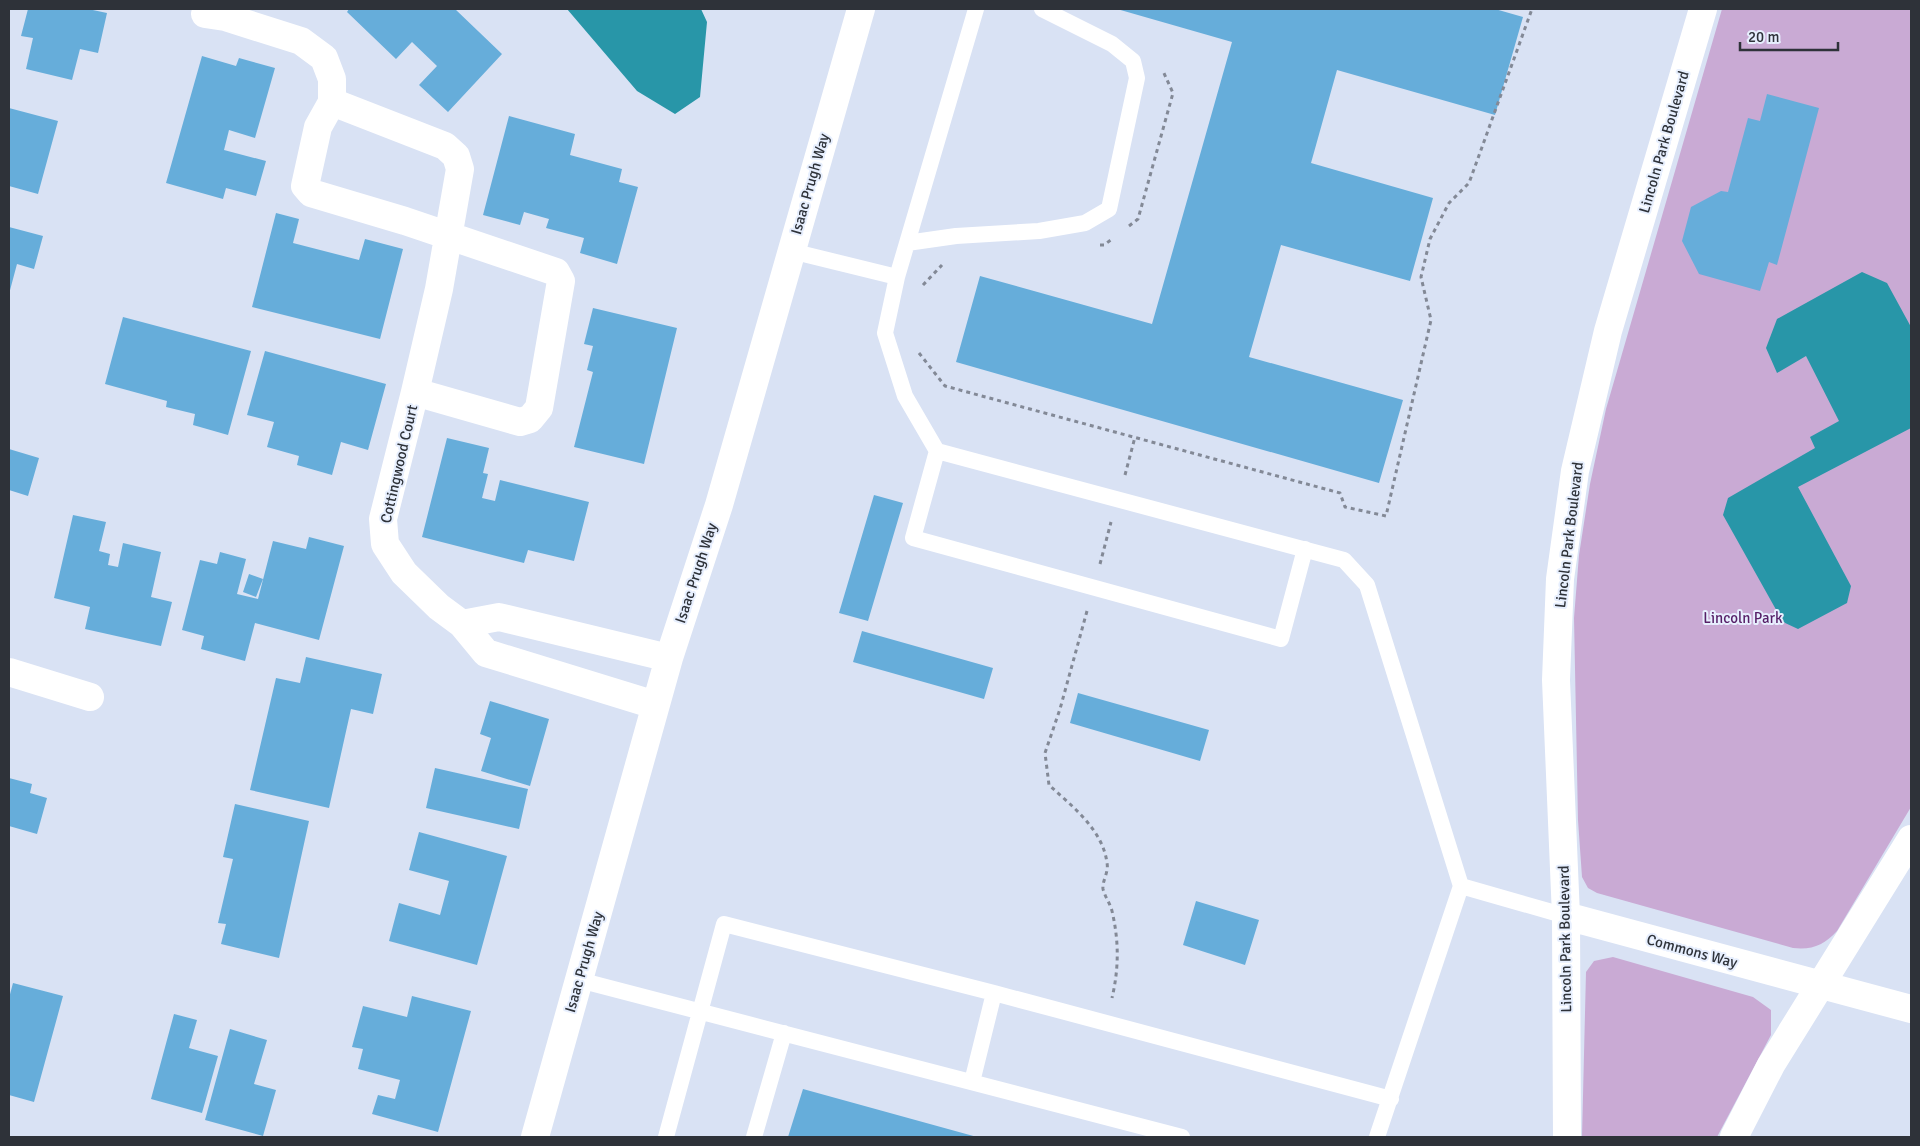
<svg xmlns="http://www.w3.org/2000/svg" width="1920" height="1146" font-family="Signika,sans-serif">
  <rect width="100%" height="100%" fill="#d9e2f4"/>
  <path fill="#c9aad4" d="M 1722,9 L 1911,9 L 1911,807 L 1837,931 C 1824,945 1813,950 1793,948 L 1597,893 L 1588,888 L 1582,877 L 1578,820 L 1574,618 L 1579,555 L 1590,484 L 1606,409 Z
    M 1613,957 L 1753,997 L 1771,1010 L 1771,1035 L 1717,1137 L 1582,1137 L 1586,972 L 1594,961 Z"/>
  <path fill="#2896a8" d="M 567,9 L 701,9 L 707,22 L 700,97 L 675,114 L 637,91 Z
    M 1862,272 L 1887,283 L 1911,327 L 1911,428 L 1798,487 L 1851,586 L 1847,603 L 1798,629 L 1783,622 L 1723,515 L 1728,498 L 1815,448 L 1810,437 L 1839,421 L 1806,356 L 1777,373 L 1766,348 L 1777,319 Z"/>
  <path fill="#66adda" d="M 28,9 L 88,9 L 107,13 L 98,53 L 80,49 L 72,80 L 26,69 L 33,38 L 21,36 Z
    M 349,9 L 455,9 L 502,54 L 448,112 L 419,85 L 437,66 L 412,42 L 396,59 L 347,12 Z
    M 1117,9 L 1495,9 L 1523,17 L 1495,115 L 1337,70 L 1311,163 L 1433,198 L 1410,281 L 1281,245 L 1249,357 L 1403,400 L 1379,483 L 956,362 L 980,276 L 1152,324 L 1232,42 Z
    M 202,56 L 236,66 L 239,58 L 275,68 L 255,138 L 229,130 L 224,150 L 266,161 L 256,196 L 226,188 L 223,199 L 166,183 Z
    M 1767,94 L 1819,108 L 1777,265 L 1769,262 L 1760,291 L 1699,274 L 1682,241 L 1691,207 L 1721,191 L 1728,192 L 1748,118 L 1760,121 Z
    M 9,108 L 58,121 L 38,194 L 9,186 Z
    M 509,116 L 575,134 L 570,155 L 622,169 L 619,182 L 638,187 L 617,264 L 580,253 L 584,238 L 546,228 L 549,219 L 524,212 L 520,225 L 483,215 Z
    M 276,213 L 299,219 L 293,243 L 359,260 L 365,239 L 403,249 L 380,339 L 252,307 Z
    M 9,227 L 43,236 L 34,269 L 17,264 L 9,294 Z
    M 593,308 L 677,328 L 644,464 L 574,447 L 593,372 L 587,370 L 593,346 L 584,344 Z
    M 123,317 L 251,351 L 228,435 L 193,425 L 195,414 L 166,407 L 167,401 L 105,384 Z
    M 265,351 L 386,384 L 368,450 L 341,442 L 332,475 L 297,465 L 299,456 L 267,447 L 274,422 L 247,415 Z
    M 447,438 L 489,448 L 483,473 L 488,474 L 482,498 L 495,501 L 500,480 L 589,502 L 574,561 L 528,550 L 524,563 L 422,537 Z
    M 9,449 L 39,458 L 28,496 L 9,490 Z
    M 874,495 L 903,503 L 868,621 L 839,613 Z
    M 73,515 L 106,522 L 99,551 L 110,554 L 108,565 L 118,567 L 123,543 L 161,552 L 151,597 L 172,602 L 161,646 L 85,629 L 90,607 L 54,598 Z
    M 309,537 L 344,546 L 319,640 L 255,623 L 245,661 L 201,649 L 204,636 L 182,630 L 200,560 L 217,564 L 220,552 L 246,559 L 237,594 L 258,599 L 273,541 L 306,549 Z
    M 249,574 L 263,579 L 256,597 L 243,592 Z
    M 862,631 L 993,668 L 984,699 L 853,662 Z
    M 306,657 L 382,674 L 373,714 L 351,709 L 329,808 L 250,790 L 276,678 L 300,683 Z
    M 1078,693 L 1209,730 L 1200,761 L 1070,723 Z
    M 490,701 L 549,719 L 530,786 L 481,771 L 491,738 L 480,734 Z
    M 435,768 L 528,789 L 519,829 L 426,808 Z
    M 9,778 L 32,784 L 30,793 L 47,798 L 37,834 L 9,826 Z
    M 235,804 L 309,821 L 279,958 L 221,944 L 226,924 L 218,923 L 233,859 L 223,857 Z
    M 419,832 L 507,856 L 477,965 L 389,941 L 399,903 L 440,915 L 449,881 L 409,870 Z
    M 1196,901 L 1259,920 L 1245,965 L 1183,945 Z
    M 13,983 L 63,996 L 34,1102 L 9,1095 L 9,998 Z
    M 412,996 L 471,1011 L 438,1132 L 372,1114 L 378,1095 L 395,1099 L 400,1080 L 358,1069 L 363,1049 L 352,1047 L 363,1006 L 407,1017 Z
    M 174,1014 L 197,1020 L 189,1048 L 218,1056 L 202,1113 L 151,1099 Z
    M 230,1029 L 267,1040 L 254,1084 L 276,1090 L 263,1136 L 205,1120 Z
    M 803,1089 L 977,1137 L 788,1137 Z"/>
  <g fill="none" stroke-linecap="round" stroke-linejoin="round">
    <path stroke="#838996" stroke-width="3" stroke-dasharray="4 4" stroke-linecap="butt" d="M 1129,226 L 1138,219 L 1173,93 L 1163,71
      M 1100,245 L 1104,245 L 1112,239
      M 923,285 L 942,265
      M 919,353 L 945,386 L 1340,493 L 1345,507 L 1386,516 L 1431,320 L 1421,277 L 1430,239 L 1449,203 L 1469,183 L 1532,9
      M 1125,475 L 1135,437
      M 1100,564 L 1111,522
      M 1087,611 L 1060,709 L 1045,753 L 1049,785 C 1072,806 1103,830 1107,863 C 1109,872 1102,881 1103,889 C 1105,897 1110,903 1112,911 C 1119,941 1119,968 1112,998"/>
    <path stroke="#fff" stroke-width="16" d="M 907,243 L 956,236 L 1039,231 L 1085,223 L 1109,209 L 1137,78 L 1133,61 L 1112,44 L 1042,9
      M 791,251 L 897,277 L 976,9
      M 897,277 L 885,333 L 905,396 L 937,451 L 1344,560 L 1367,585 L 1461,886 L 1377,1137
      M 937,451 L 913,538 L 1281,639 L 1305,549
      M 1461,886 L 1566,916
      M 579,980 L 1182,1137
      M 972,1082 L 994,993
      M 666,1137 L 724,924 L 994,993 L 1391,1099
      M 754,1137 L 784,1033"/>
    <path stroke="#fff" stroke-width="28" d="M 205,14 L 225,17 L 301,41 L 324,58 L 332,79 L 332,102 L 318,127 L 305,186 L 311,193 L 405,221 L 556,272 L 561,281 L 539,408 L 530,419 L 520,422 L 415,392
      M 332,102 L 445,146 L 456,156 L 460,169 L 439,289 L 415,392 L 383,519 L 385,544 L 404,573 L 439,607 L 462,624 L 486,653 L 655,705
      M 462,624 L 499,617 L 669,658
      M 9,672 L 90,697
      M 1566,916 L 1911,1009
      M 535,1137 L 669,658 L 719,505 L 861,9
      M 1567,1137 L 1566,916 L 1556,680 L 1560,579 L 1575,471 L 1608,331 L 1703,9
      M 1734,1137 L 1771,1065 L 1911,839"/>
  </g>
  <g text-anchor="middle" stroke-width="4" stroke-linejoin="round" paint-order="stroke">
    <g font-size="15" fill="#2e3239" stroke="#e7effe">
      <text transform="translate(1664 142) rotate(-74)" y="5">Lincoln Park Boulevard</text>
      <text transform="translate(810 184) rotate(-74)" y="5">Isaac Prugh Way</text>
      <text transform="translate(399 464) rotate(-77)" y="5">Cottingwood Court</text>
      <text transform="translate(1569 535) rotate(-83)" y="5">Lincoln Park Boulevard</text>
      <text transform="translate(696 573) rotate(-72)" y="5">Isaac Prugh Way</text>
      <text transform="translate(1565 939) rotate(-91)" y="5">Lincoln Park Boulevard</text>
      <text transform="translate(1692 951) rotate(15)" y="5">Commons Way</text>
      <text transform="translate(584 962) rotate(-74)" y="5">Isaac Prugh Way</text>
    </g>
    <g font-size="15" fill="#561f67" stroke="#e7effe">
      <text x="1743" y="623">Lincoln Park</text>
    </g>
  </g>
  <rect width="1920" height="1146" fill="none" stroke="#2e3239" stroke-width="20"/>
  <path d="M1740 42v8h98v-8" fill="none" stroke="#2e3239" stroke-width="2.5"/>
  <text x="1748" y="42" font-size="15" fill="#2e3239" stroke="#e7effe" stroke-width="4" paint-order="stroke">20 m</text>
</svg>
